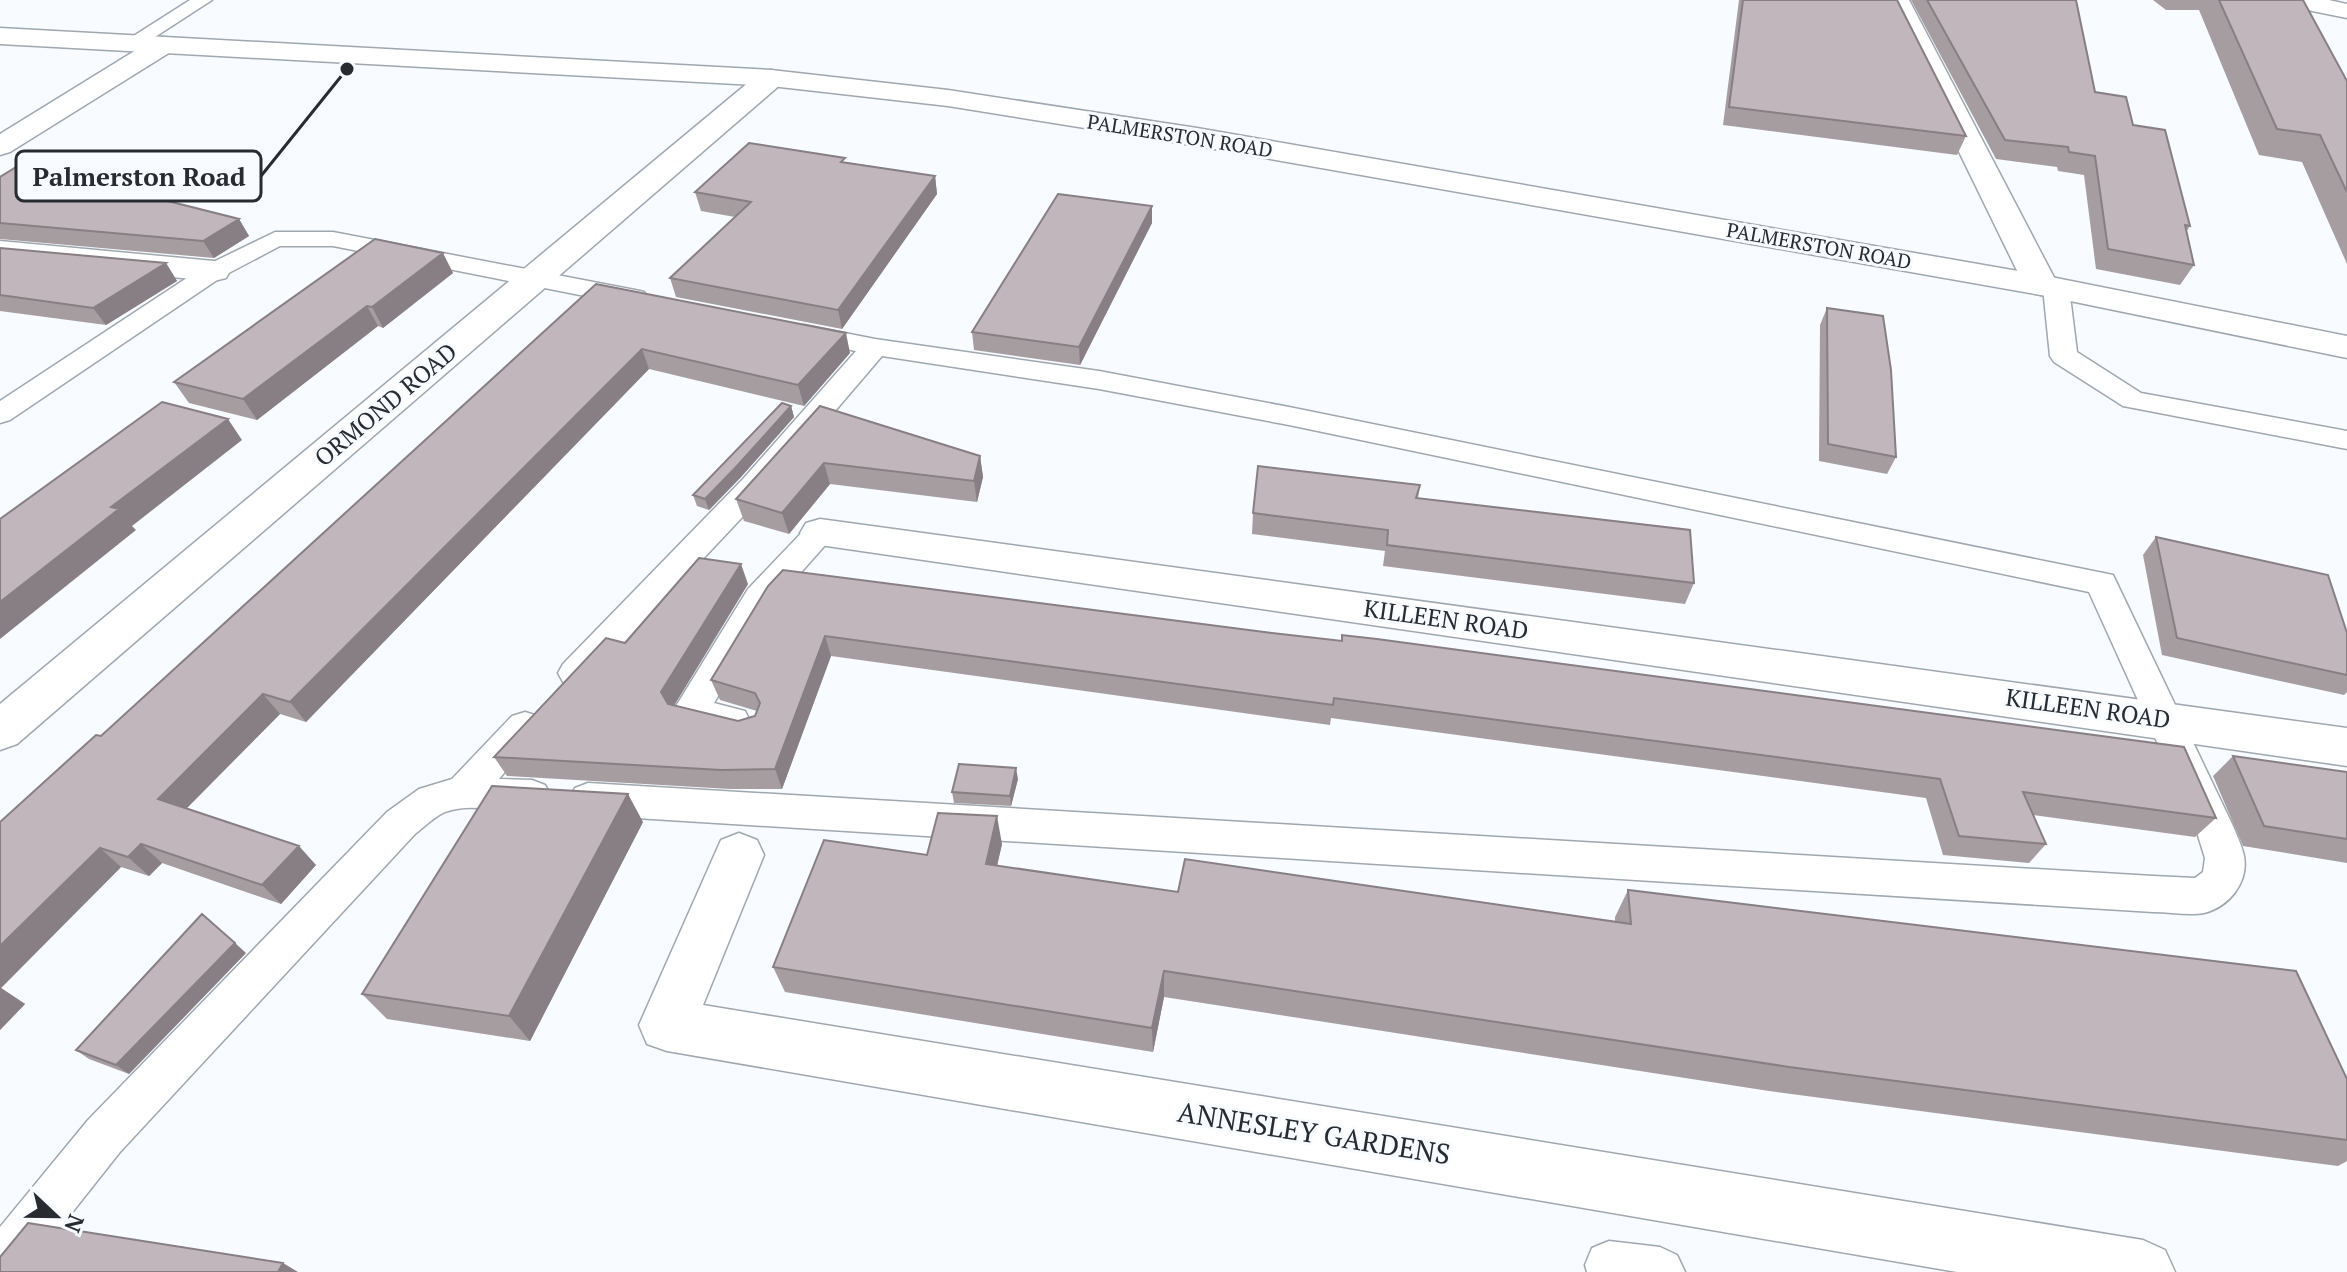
<svg xmlns="http://www.w3.org/2000/svg" width="2347" height="1272" font-family="'PT Serif',serif">
  <rect width="100%" height="100%" fill="#f8fbff"/>
  <g fill="none" stroke-linecap="round" stroke-linejoin="round">
    <g stroke="#9fa7af" stroke-width="3">
      <path id="service" d="M 190,0 L 212,0 L 138,48 L 131,50 L 121,44 Z
        M 275,232 L 333,232 L 635,290 L 644,292 L 648,298 L 644,304 L 635,306 L 333,246 L 280,246 L 223,276 L 10,420 L 0,423 L 0,401 L 205,266 Z
        M 2056,280 L 2065,283 L 2069,288 L 2077,352 L 2141,393 L 2347,431 L 2347,449 L 2123,406 L 2054,362 L 2050,356 L 2043,288 L 2047,283 Z
        M 804,325 L 875,339 L 1099,371 L 1289,407 L 2113,575 L 2233,826 C 2237,836 2242,846 2244,856 C 2249,882 2229,907 2204,913 C 2189,916 2169,912 2153,912 L 588,815 L 575,810 L 569,799 L 575,788 L 588,783 L 2153,876 L 2195,878 L 2203,872 L 2205,858 L 2195,826 L 2089,592 L 1289,425 L 1099,389 L 882,356 L 765,493 L 587,682 L 575,686 L 563,682 L 558,673 L 563,664 L 743,479 L 856,351 L 795,339 L 791,333 L 795,327 Z
        M 820,522 L 831,525 L 836,533 L 772,605 L 714,703 L 745,711 L 750,721 L 745,731 L 732,735 L 678,721 L 673,711 L 748,589 L 809,525 Z
        M 525,712 L 538,716 L 543,726 L 499,779 L 532,780 L 545,785 L 551,796 L 545,807 C 513,818 477,800 445,812 C 434,817 424,827 415,834 L 120,1152 L 25,1272 L 0,1272 L 0,1227 L 88,1120 L 387,812 L 419,789 L 452,779 L 512,716 Z
        M 1609,1241 L 1660,1247 L 1677,1255 L 1685,1272 L 1587,1272 L 1585,1265 L 1592,1248 Z"/>
    </g>
    <g stroke="#9fa7af" stroke-width="3">
      <path id="minor" d="M 1885,0 L 1909,0 L 2058,285 L 2053,292 L 2041,295 L 2029,292 L 2024,285 Z
        M 2279,0 L 2329,0 L 2347,4 L 2347,18 L 2282,5 Z
        M 163,37 L 172,39 L 176,45 L 172,51 L 10,152 L 0,155 L 0,134 L 154,39 Z
        M 771,70 L 781,72 L 784,78 L 781,84 L 17,744 L 0,750 L 0,704 L 761,72 Z
        M 0,241 L 214,261 L 226,264 L 230,271 L 226,278 L 214,281 L 0,261 Z
        M 820,519 L 2347,728 L 2347,766 L 806,543 L 800,533 L 806,523 Z
        M 739,833 L 757,840 L 764,855 L 703,1005 L 2143,1240 L 2165,1250 L 2175,1272 L 1957,1272 L 667,1051 L 647,1044 L 639,1025 L 721,840 Z"/>
    </g>
    <g stroke="#9fa7af" stroke-width="3">
      <path id="tertiary" d="M 0,28 L 771,70 L 948,90 L 1197,128 L 2041,275 L 2347,336 L 2347,358 L 2041,295 L 1197,146 L 948,106 L 771,86 L 0,44 Z"/>
    </g>
    <use href="#service" fill="#fff" fill-rule="evenodd"/>
    <use href="#minor" fill="#fff" fill-rule="evenodd"/>
    <use href="#tertiary" fill="#fff" fill-rule="evenodd"/>
  </g>
  <path fill="#a69da1" d="M 1739,0 L 1897,0 L 1966,136 L 1957,155 L 1723,125 Z
    M 1911,0 L 2076,0 L 2095,92 L 2133,125 L 2190,226 L 2186,232 L 2194,265 L 2180,285 L 2096,269 L 2084,175 L 2058,171 L 2057,167 L 1996,159 Z
    M 2153,0 L 2303,0 L 2347,81 L 2347,264 L 2302,162 L 2259,155 L 2199,10 L 2166,10 Z
    M 845,162 L 935,176 L 937,194 L 842,329 L 676,297 L 670,278 L 735,217 L 701,211 L 695,192 Z
    M 0,177 L 239,219 L 249,236 L 214,258 L 0,239 Z
    M 1152,206 L 1152,223 L 1080,365 L 974,350 L 972,332 Z
    M 375,239 L 453,273 L 383,328 L 378,326 L 257,420 L 189,403 L 174,382 Z
    M 0,248 L 166,263 L 177,281 L 106,325 L 0,311 Z
    M 596,284 L 850,353 L 804,406 L 649,369 L 306,722 L 280,714 L 187,808 L 316,865 L 281,904 L 162,863 L 149,876 L 121,867 L 1,988 L 25,1004 L 0,1030 L 0,822 L 101,736 Z
    M 1827,308 L 1896,457 L 1887,474 L 1819,461 L 1820,325 Z
    M 791,406 L 794,417 L 741,477 L 709,510 L 697,506 L 693,495 Z
    M 820,406 L 980,456 L 983,477 L 977,502 L 830,484 L 789,534 L 744,521 L 736,499 Z
    M 1420,485 L 1418,498 L 1694,583 L 1685,604 L 1383,566 L 1385,551 L 1252,534 L 1253,513 Z
    M 2156,537 L 2347,633 L 2347,692 L 2344,695 L 2162,655 L 2143,555 Z
    M 748,584 L 674,706 L 738,721 L 755,716 L 757,711 L 720,700 L 711,680 L 768,586 L 2216,818 L 2195,837 L 2033,815 L 2046,844 L 2029,863 L 1943,855 L 1926,798 L 1331,718 L 1330,725 L 831,656 L 782,789 L 730,789 L 507,776 L 494,757 L 625,643 Z
    M 2233,756 L 2347,772 L 2347,863 L 2243,846 L 2213,776 Z
    M 1018,779 L 1011,806 L 954,803 L 952,792 Z
    M 643,822 L 530,1041 L 387,1019 L 362,994 Z
    M 1002,844 L 997,866 L 1178,892 L 1615,921 L 1615,917 L 1628,890 L 2347,1079 L 2347,1161 L 2338,1166 L 1769,1091 L 1164,997 L 1153,1052 L 785,992 L 773,967 L 927,855 Z
    M 246,953 L 129,1074 L 89,1059 L 76,1050 Z"/>
  <path fill="#877f83" d="M 935,176 L 937,194 L 842,329 L 838,310 Z
    M 1152,206 L 1152,223 L 1080,365 L 1079,347 Z
    M 239,219 L 249,236 L 214,258 L 203,241 Z
    M 443,253 L 453,273 L 383,328 L 372,307 Z
    M 166,263 L 177,281 L 106,325 L 93,308 Z
    M 367,306 L 378,326 L 257,420 L 243,399 Z
    M 846,333 L 850,353 L 804,406 L 798,385 Z
    M 642,349 L 649,369 L 306,722 L 290,702 Z
    M 791,406 L 794,417 L 741,477 L 709,510 L 705,499 Z
    M 228,419 L 242,440 L 132,526 L 136,530 L 0,639 L 0,602 L 111,507 Z
    M 980,456 L 983,477 L 977,502 L 974,481 Z
    M 824,463 L 830,484 L 789,534 L 782,513 Z
    M 741,564 L 748,584 L 670,712 L 661,692 Z
    M 825,636 L 831,656 L 782,789 L 775,769 Z
    M 263,694 L 280,714 L 177,818 L 158,799 Z
    M 1016,768 L 1018,779 L 1011,806 L 1010,796 Z
    M 628,794 L 643,822 L 530,1041 L 509,1016 Z
    M 997,816 L 1002,844 L 991,891 L 986,864 Z
    M 141,844 L 162,863 L 149,876 L 128,857 Z
    M 299,846 L 316,865 L 281,904 L 262,885 Z
    M 100,848 L 121,867 L 1,988 L 25,1004 L 0,1030 L 0,946 Z
    M 235,943 L 246,953 L 129,1074 L 116,1065 Z
    M 1164,971 L 1164,997 L 1153,1052 L 1152,1028 Z
    M 283,1263 L 298,1272 L 278,1272 Z"/>
  <path fill="#c1b6bb" stroke="#877f83" stroke-width="2" d="M 1743,0 L 1897,0 L 1966,136 L 1729,107 Z
    M 1927,0 L 2076,0 L 2095,92 L 2126,97 L 2133,125 L 2165,130 L 2190,226 L 2185,225 L 2194,265 L 2108,249 L 2095,156 L 2069,152 L 2068,147 L 2005,140 Z
    M 2219,0 L 2303,0 L 2347,81 L 2347,192 L 2320,135 L 2277,129 Z
    M 749,143 L 845,158 L 841,162 L 935,176 L 838,310 L 670,278 L 751,202 L 695,192 Z
    M 21,164 L 239,219 L 203,241 L 0,223 L 0,177 Z
    M 1058,194 L 1152,206 L 1079,347 L 972,332 Z
    M 375,239 L 443,253 L 372,307 L 367,306 L 243,399 L 174,382 Z
    M 0,248 L 166,263 L 93,308 L 0,295 Z
    M 596,284 L 846,333 L 798,385 L 642,349 L 290,702 L 263,694 L 158,799 L 299,846 L 262,885 L 141,844 L 128,857 L 100,848 L 0,946 L 0,822 L 96,735 L 101,736 Z
    M 1827,308 L 1883,316 L 1891,370 L 1896,457 L 1828,444 Z
    M 162,402 L 228,419 L 111,507 L 119,509 L 0,602 L 0,519 Z
    M 782,403 L 791,406 L 737,466 L 705,499 L 693,495 Z
    M 820,406 L 980,456 L 974,481 L 824,463 L 782,513 L 736,499 Z
    M 1258,466 L 1420,485 L 1416,498 L 1690,530 L 1694,583 L 1387,545 L 1388,530 L 1253,513 Z
    M 2156,537 L 2328,575 L 2347,633 L 2347,675 L 2177,638 Z
    M 699,558 L 741,564 L 661,692 L 668,704 L 738,721 L 755,716 L 760,703 L 755,693 L 711,680 L 768,586 L 783,570 L 1272,633 L 1342,641 L 1342,635 L 1377,639 L 2184,747 L 2216,818 L 2023,792 L 2046,844 L 1959,836 L 1940,779 L 1334,698 L 1333,705 L 825,636 L 775,769 L 721,770 L 494,757 L 606,638 L 625,643 Z
    M 2233,756 L 2347,772 L 2347,839 L 2264,826 Z
    M 959,764 L 1016,768 L 1010,796 L 952,792 Z
    M 492,786 L 628,794 L 509,1016 L 362,994 Z
    M 938,813 L 997,816 L 986,864 L 1178,892 L 1185,859 L 1631,924 L 1628,890 L 2296,971 L 2347,1079 L 2347,1140 L 1789,1067 L 1164,971 L 1152,1028 L 773,967 L 824,840 L 927,855 Z
    M 202,914 L 235,943 L 116,1065 L 76,1050 Z
    M 28,1223 L 283,1263 L 278,1272 L 0,1272 L 0,1257 Z"/>
  <g text-anchor="middle" stroke-width="6" stroke-linejoin="round" paint-order="stroke">
    <g font-size="20" fill="#282b2f" stroke="#f8fbff">
      <text transform="translate(1180 136) rotate(9)" y="7">PALMERSTON ROAD</text>
      <text transform="translate(1819 246) rotate(10)" y="7">PALMERSTON ROAD</text>
    </g>
    <g font-size="24" fill="#282b2f" stroke="#f8fbff">
      <text transform="translate(386 405) rotate(-40)" y="8">ORMOND ROAD</text>
      <text transform="translate(1446 620) rotate(8)" y="8">KILLEEN ROAD</text>
      <text transform="translate(2088 709) rotate(8)" y="8">KILLEEN ROAD</text>
    </g>
    <g font-size="28" fill="#282b2f" stroke="#f8fbff">
      <text transform="translate(1314 1133) rotate(9)" y="10">ANNESLEY GARDENS</text>
    </g>
  </g>
  <path fill="none" stroke="#282b2f" stroke-width="3" d="M347 69L261 176"/>
  <circle fill="#282b2f" stroke="#f8fbff" stroke-width="3" cx="347" cy="69" r="8"/>
  <rect fill="#f8fbff" stroke="#282b2f" stroke-width="3" x="16" y="151" width="245" height="50" rx="8"/>
  <g font-size="26" text-anchor="middle" font-weight="bold" fill="#282b2f">
    <text x="139" y="186">Palmerston Road</text>
  </g>
  <g transform="translate(56 1216) rotate(112)" stroke="#f8fbff" stroke-width="6" paint-order="stroke">
  <path d="M0-6L14 30L0 20L-14 30Z" fill="#282b2f"/>
  <text y="-12" font-size="22" font-weight="bold" text-anchor="middle" fill="#282b2f">N</text>
  </g>
</svg>
